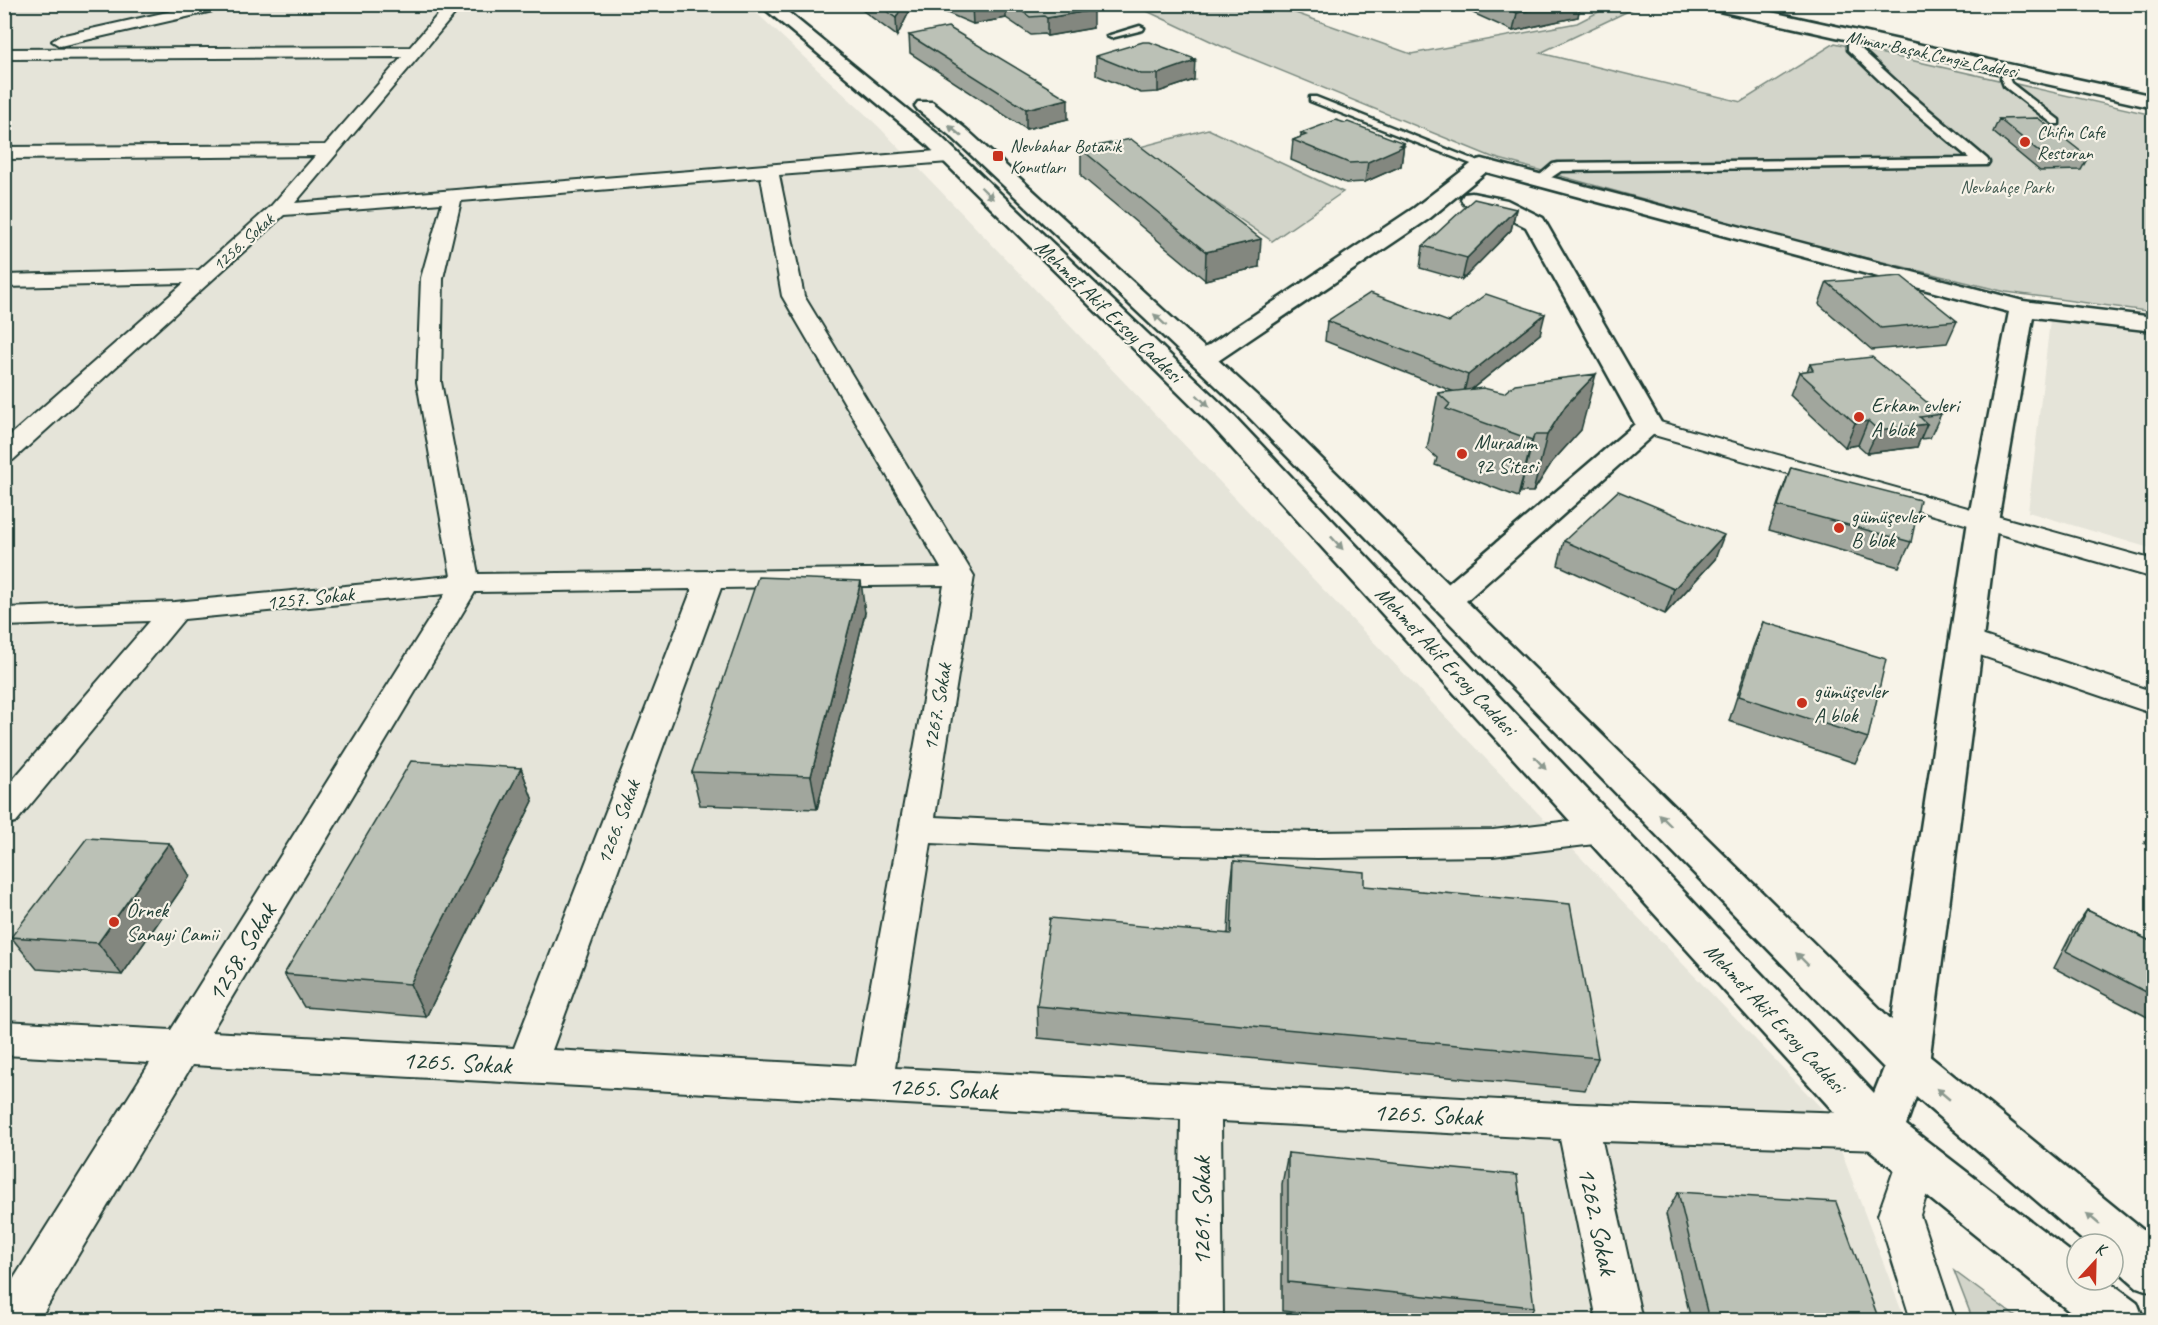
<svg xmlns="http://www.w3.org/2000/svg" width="2158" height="1325" font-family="Caveat,sans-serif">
  <rect width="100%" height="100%" fill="#f7f3e8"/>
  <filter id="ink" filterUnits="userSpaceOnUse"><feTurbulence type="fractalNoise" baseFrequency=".0167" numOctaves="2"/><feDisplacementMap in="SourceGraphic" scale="12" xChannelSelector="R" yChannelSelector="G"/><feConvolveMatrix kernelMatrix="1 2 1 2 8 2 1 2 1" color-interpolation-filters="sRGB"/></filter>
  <g filter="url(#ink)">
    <path fill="#e5e4d9" d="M 27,4 L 748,5 L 879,127 L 1827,1114 L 1905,1320 L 5,1320 L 4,9 Z
      M 2050,320 L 2153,334 L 2153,549 L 2028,512 Z"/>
    <path fill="#d3d5ca" stroke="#79897f" stroke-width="1.5" d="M 1134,5 L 1273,5 L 1411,54 L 1577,23 L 1612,5 L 1641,5 L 1540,53 L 1741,102 L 1835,43 L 2153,115 L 2153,293 L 2146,311 L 2006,292 L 1785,238 L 1492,157 L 1221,46 Z
      M 1208,129 L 1343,192 L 1272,241 L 1136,148 Z
      M 1954,1271 L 2020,1320 L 1973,1320 Z"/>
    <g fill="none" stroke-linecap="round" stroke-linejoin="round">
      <g stroke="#1f3d34" stroke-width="5">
        <path id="service" d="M 1140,26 L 1144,28 L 1143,30 L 1111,38 L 1107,36 Z
          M 2008,69 L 2015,71 L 2009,78 L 2011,83 L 2059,120 L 2059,124 L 2053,124 L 2004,86 L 2001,78 Z
          M 1310,97 L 1316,97 L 1487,165 L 1479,167 L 1310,101 Z"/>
      </g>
      <g stroke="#1f3d34" stroke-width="5">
        <path id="pedestrian" d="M 1860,34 L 1866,38 L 1859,47 L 1909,93 L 1987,159 L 1989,162 L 1987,165 L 1561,171 L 1540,185 L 1533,181 L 1553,164 L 1558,163 L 1969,158 L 1899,99 L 1848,50 L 1848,44 L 1856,35 Z"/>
      </g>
      <g stroke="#1f3d34" stroke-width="4">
        <path id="minor" d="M 203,4 L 233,4 L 226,8 L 60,46 L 52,41 L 60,36 Z
          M 447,4 L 463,4 L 295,203 L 949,150 L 956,152 L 958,156 L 956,160 L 949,162 L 779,175 L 804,296 L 974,576 L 935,817 L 1183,829 L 1317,832 L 1493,830 L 1603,817 L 1615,821 L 1620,830 L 1615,839 L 1603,843 L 1493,856 L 1317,858 L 1183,855 L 931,843 L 895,1068 L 1577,1104 L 1881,1114 L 1895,1119 L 1901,1132 L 1895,1145 L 1881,1150 L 1602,1141 L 1642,1320 L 1597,1320 L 1560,1139 L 1221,1121 L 1223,1320 L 1178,1320 L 1181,1119 L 192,1065 L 39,1320 L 4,1320 L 4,1294 L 150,1063 L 4,1055 L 4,1021 L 171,1030 L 445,594 L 184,619 L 16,822 L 4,825 L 4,790 L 150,621 L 4,626 L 4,608 L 175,602 L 451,576 L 417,382 L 421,278 L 442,203 L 284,215 L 13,460 L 4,462 L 4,441 L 184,283 L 4,287 L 4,275 L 199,270 L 271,206 L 315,156 L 4,159 L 4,147 L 325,145 L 402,57 L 4,59 L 4,49 L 410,47 ZM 761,177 L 782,296 L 941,568 L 478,574 L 441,382 L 443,278 L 461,201 ZM 944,585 L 856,1066 L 552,1050 L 721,588 ZM 692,589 L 514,1048 L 211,1032 L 475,592 Z
          M 1649,419 L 2154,560 L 2154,578 L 1640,431 L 1637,426 L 1640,421 Z
          M 1966,630 L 2154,692 L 2154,714 L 1956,647 L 1951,640 L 1956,633 Z
          M 1917,1141 L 1932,1147 L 1938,1160 L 1920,1215 L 1955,1320 L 1911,1320 L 1878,1215 L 1902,1147 Z"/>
      </g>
      <g stroke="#1f3d34" stroke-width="5">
        <path id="tertiary" d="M 1702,4 L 1735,4 L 2154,96 L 2154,108 L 1710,9 Z
          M 1482,159 L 2023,301 L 2154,317 L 2154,331 L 2033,317 L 1998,521 L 1929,1063 L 1922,1076 L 1907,1082 L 1892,1076 L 1885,1063 L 1968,521 L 2009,312 L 1486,172 L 1430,218 L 1212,365 L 1203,368 L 1194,365 L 1190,360 L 1194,355 L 1414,208 L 1475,161 Z
          M 1472,193 L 1507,200 L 1543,218 L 1663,426 L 1458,608 L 1447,611 L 1436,608 L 1431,601 L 1436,594 L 1635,424 L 1526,227 L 1492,210 L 1464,204 L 1461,199 L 1464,194 Z"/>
      </g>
      <g stroke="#1f3d34" stroke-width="5">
        <path id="secondary" d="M 759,4 L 778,4 L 940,136 L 1231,413 L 1874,1093 L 1884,1068 L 1248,416 L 953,138 L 918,110 L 915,106 L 918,102 L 932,102 L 967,130 L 1266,404 L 1922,1050 L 2154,1239 L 2154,1293 L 2137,1287 L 2113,1266 L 2113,1244 L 2087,1244 L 1916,1097 L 1906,1125 L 2077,1257 L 2077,1280 L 2107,1280 L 2137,1302 L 2144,1320 L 2080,1320 L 1865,1146 L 1211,425 L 926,144 Z"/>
      </g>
      <use href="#service" fill="#f7f3e8" fill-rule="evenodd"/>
      <use href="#pedestrian" fill="#f7f3e8" fill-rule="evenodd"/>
      <use href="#minor" fill="#f7f3e8" fill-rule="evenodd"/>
      <use href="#tertiary" fill="#f7f3e8" fill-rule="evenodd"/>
      <use href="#secondary" fill="#f7f3e8" fill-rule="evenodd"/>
    </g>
    <path fill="#a1a69d" stroke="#1f3d34" stroke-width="1.5" d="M 854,4 L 913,4 L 897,36 Z
      M 926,4 L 1084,4 L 1093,28 L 1047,36 L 1044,34 L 1031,35 L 1006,18 L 973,24 Z
      M 1475,4 L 1580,4 L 1578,17 L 1513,31 L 1473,13 Z
      M 909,35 L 1068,119 L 1026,129 L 910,53 Z
      M 1096,56 L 1194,80 L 1158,92 L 1141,93 L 1096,75 Z
      M 1999,119 L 2088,157 L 2081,170 L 2040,171 L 1993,132 Z
      M 1301,133 L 1404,143 L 1401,166 L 1365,182 L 1346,183 L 1291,160 L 1293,140 L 1301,137 Z
      M 1081,149 L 1259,267 L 1205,280 L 1081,176 Z
      M 1516,209 L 1511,230 L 1462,280 L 1420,268 L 1423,246 Z
      M 1827,282 L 1957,321 L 1947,343 L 1872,350 L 1819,304 Z
      M 1327,321 L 1449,322 L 1540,334 L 1472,389 L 1581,430 L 1552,462 L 1533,492 L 1520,492 L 1518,497 L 1435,465 L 1437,458 L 1427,449 L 1438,393 L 1452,391 L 1325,341 Z
      M 1810,364 L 1941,414 L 1930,438 L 1920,439 L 1917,447 L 1867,453 L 1858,445 L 1845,447 L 1790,395 L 1799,372 L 1807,371 Z
      M 1791,467 L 1911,542 L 1899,567 L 1769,530 L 1782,491 Z
      M 1564,541 L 1715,559 L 1665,614 L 1558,565 Z
      M 865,613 L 817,809 L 700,805 L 692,772 Z
      M 1763,622 L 1868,738 L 1855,763 L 1729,721 L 1753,647 Z
      M 521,768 L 533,801 L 426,1017 L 304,1007 L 284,974 Z
      M 2154,830 L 2154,850 L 2144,843 Z
      M 1234,861 L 1364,886 L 1598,1058 L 1585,1090 L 1038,1038 L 1037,1006 L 1228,933 L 1230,894 Z
      M 190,876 L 122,975 L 37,969 L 11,937 Z
      M 2087,910 L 2154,943 L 2154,1016 L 2151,1019 L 2054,968 L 2075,927 Z
      M 1288,1153 L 1534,1307 L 1528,1320 L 1371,1320 L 1282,1311 L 1282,1184 Z
      M 1678,1192 L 1879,1320 L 1691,1320 L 1666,1214 Z"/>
    <path fill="#83877f" stroke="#1f3d34" stroke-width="1.5" d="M 903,4 L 913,4 L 897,36 L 896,18 Z
      M 981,4 L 1006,4 L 1006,18 L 973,24 L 972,6 Z
      M 1556,4 L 1580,4 L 1578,17 L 1513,31 L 1517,13 Z
      M 1093,10 L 1093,28 L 1047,36 L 1047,18 Z
      M 1195,59 L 1194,80 L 1158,92 L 1158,74 Z
      M 1068,99 L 1068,119 L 1026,129 L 1026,109 Z
      M 1404,143 L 1401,166 L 1365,182 L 1368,162 Z
      M 1516,209 L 1511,230 L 1462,280 L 1467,258 Z
      M 1261,239 L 1259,267 L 1205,280 L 1206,252 Z
      M 1545,314 L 1540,334 L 1463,396 L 1468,375 Z
      M 1596,374 L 1581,430 L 1552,462 L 1533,492 L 1547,435 L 1566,405 Z
      M 1868,421 L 1858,445 L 1845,447 L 1855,423 Z
      M 1927,424 L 1917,447 L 1867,453 L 1878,430 Z
      M 1534,435 L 1520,492 L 1518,497 L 1532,440 Z
      M 1724,535 L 1715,559 L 1665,614 L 1674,589 Z
      M 861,581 L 865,613 L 817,809 L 811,776 Z
      M 521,768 L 533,801 L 426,1017 L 410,984 Z
      M 169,843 L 190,876 L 122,975 L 98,943 Z"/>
    <path fill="#bbc1b6" stroke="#1f3d34" stroke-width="1.5" d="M 877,4 L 903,4 L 896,18 Z
      M 968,4 L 981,4 L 972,6 Z
      M 1012,4 L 1084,4 L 1093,10 L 1047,18 L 1044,16 L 1030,17 Z
      M 1498,4 L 1556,4 L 1517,13 Z
      M 948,27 L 1068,99 L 1026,109 L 909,35 Z
      M 1143,42 L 1150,42 L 1195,59 L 1191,60 L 1195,61 L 1158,74 L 1141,74 L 1096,56 Z
      M 2038,118 L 2088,157 L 2046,157 L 1999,119 Z
      M 1336,120 L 1345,123 L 1348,122 L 1404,143 L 1400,145 L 1404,146 L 1368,162 L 1349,163 L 1293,140 L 1306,135 L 1301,133 Z
      M 1131,139 L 1261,239 L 1206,252 L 1081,149 Z
      M 1474,199 L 1516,209 L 1467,258 L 1423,246 Z
      M 1901,276 L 1957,321 L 1881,328 L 1827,282 Z
      M 1370,293 L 1449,322 L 1486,294 L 1545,314 L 1468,375 L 1327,321 Z
      M 1872,357 L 1941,414 L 1920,417 L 1927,424 L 1878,430 L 1868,421 L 1855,423 L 1799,372 L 1813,370 L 1810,364 Z
      M 1596,374 L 1566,405 L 1547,435 L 1534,435 L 1532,440 L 1446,409 L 1450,404 L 1438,393 L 1483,388 L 1504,393 L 1515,384 Z
      M 1791,467 L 1920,500 L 1911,542 L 1778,506 Z
      M 1618,491 L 1724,535 L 1674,589 L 1564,541 Z
      M 758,577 L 861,581 L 811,776 L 692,772 Z
      M 1763,622 L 1886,659 L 1868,738 L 1739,696 Z
      M 411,761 L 521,768 L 410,984 L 284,974 Z
      M 87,838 L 169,843 L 98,943 L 11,937 Z
      M 1234,861 L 1364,872 L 1364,886 L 1570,904 L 1598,1058 L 1037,1006 L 1050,918 L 1231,934 Z
      M 2087,910 L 2154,943 L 2154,996 L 2066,951 Z
      M 1288,1153 L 1517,1175 L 1534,1307 L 1288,1282 Z
      M 1678,1192 L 1836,1202 L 1879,1320 L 1709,1320 Z"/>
    <defs><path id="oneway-solid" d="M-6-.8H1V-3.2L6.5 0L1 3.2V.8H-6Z" transform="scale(1.5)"/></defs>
    <g fill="#8b988e">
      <use href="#oneway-solid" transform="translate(955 131) rotate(-141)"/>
      <use href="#oneway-solid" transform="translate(987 193) rotate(44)"/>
      <use href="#oneway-solid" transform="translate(1160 320) rotate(-137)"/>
      <use href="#oneway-solid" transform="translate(1203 401) rotate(44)"/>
      <use href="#oneway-solid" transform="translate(1337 543) rotate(47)"/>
      <use href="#oneway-solid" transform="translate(1540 763) rotate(47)"/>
      <use href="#oneway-solid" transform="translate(1665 820) rotate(-135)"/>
      <use href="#oneway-solid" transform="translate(1802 959) rotate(-135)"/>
      <use href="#oneway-solid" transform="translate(1943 1094) rotate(-140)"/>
      <use href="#oneway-solid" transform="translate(2093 1219) rotate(-140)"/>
    </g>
  </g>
  <g fill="#c8321e" stroke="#f7f3e8" stroke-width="2">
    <circle cx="2025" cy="142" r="6"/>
    <rect x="992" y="150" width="12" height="12" rx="3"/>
    <circle cx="1859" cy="417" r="6"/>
    <circle cx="1462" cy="454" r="6"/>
    <circle cx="1839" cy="528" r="6"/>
    <circle cx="1802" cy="703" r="6"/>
    <circle cx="114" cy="922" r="6"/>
  </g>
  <g text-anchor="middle" stroke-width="4.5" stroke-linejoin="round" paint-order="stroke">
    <g font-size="18" fill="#1f3d34" stroke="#f7f3e8">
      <text transform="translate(1932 54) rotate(12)" y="6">Mimar Başak Cengiz Caddesi</text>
      <text transform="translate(243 242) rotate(-42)" y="6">1256. Sokak</text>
    </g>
    <g font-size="18" fill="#1f3d34" stroke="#f7f3e8" text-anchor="start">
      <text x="2037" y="138">Chifin Cafe<tspan x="2037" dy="21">Restoran</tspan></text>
      <text x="1010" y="152">Nevbahar Botanik<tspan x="1010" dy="21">Konutları</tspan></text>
    </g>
    <g font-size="18" fill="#435b52" stroke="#f7f3e8">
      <text x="2007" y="193">Nevbahçe Parkı</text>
    </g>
    <g font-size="21" fill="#1f3d34" stroke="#f7f3e8">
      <text transform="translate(1109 311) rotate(44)" y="7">Mehmet Akif Ersoy Caddesi</text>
      <text transform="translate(310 598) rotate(-6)" y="7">1257. Sokak</text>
      <text transform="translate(1446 661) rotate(47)" y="7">Mehmet Akif Ersoy Caddesi</text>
      <text transform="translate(937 707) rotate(-80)" y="7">1267. Sokak</text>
      <text transform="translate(618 822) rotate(-69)" y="7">1266. Sokak</text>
      <text transform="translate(1775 1018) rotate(47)" y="7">Mehmet Akif Ersoy Caddesi</text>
    </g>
    <g font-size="21" fill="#1f3d34" stroke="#f7f3e8" text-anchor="start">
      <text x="1871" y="412">Erkam evleri<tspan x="1871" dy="24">A blok</tspan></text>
      <text x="1474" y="449">Muradım<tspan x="1474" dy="24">92 Sitesi</tspan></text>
      <text x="1851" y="523">gümüşevler<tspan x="1851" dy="24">B blok</tspan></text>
      <text x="1814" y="698">gümüşevler<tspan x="1814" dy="24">A blok</tspan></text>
      <text x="126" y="917">Örnek<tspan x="126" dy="24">Sanayi Camii</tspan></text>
    </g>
    <g font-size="26" fill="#1f3d34" stroke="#f7f3e8">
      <text transform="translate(241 952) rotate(-59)" y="9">1258. Sokak</text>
      <text transform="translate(457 1062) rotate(3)" y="9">1265. Sokak</text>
      <text transform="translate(943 1088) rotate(3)" y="9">1265. Sokak</text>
      <text transform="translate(1428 1114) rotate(3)" y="9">1265. Sokak</text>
      <text transform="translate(1201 1211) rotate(-90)" y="9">1261. Sokak</text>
      <text transform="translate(1598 1221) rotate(78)" y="9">1262. Sokak</text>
    </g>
  </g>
  <rect width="2158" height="1325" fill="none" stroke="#f7f3e8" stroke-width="24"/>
  <rect x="12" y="12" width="2134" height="1301" fill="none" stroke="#1f3d34" stroke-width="2" filter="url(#ink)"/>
  <g transform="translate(2095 1262) rotate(22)"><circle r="28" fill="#f7f3e8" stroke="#a1aaa0" stroke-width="1.5"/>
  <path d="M0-4.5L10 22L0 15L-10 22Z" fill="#c8321e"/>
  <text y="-9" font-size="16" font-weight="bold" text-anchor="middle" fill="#1f3d34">K</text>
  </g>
</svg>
